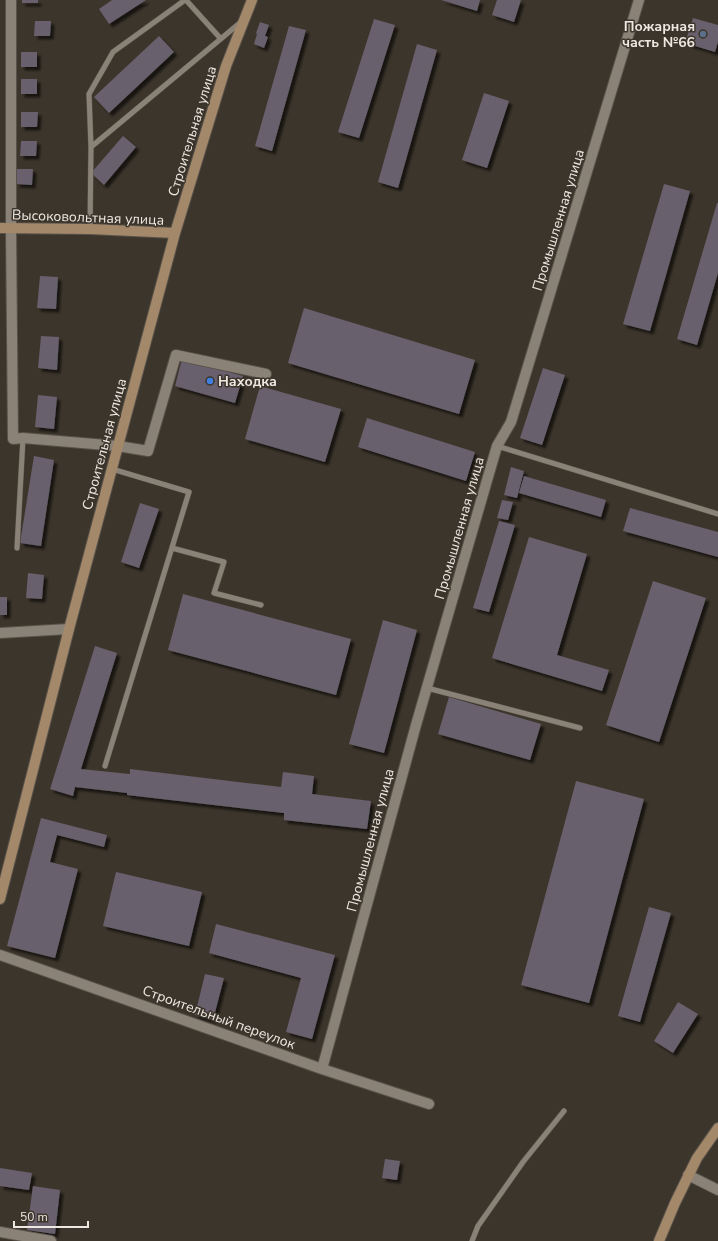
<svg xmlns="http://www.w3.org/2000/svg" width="718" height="1241" font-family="'Nunito Sans',sans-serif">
  <defs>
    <filter id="shadow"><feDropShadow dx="3.5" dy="3.5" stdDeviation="1" flood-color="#0009"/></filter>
  </defs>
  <rect width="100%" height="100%" fill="#3c352b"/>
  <path fill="#67606c" filter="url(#shadow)" d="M 22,0 L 38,0 L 38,3 L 22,3 Z
    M 112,0 L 146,0 L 109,24 L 99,9 Z
    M 441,0 L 480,0 L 477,11 Z
    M 497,0 L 521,0 L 514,22 L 492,15 Z
    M 693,18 L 718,25 L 718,42 L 715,52 L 685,43 Z
    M 374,19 L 395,25 L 359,138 L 338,132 Z
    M 35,21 L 51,21 L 50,36 L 34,36 Z
    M 260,22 L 269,25 L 265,36 L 268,37 L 264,48 L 254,44 L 257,34 L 256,33 Z
    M 289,26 L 306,30 L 272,151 L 255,146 Z
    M 159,36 L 174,52 L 109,113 L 94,97 Z
    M 417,44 L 437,50 L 398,188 L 378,182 Z
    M 21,52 L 37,52 L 37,67 L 21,67 Z
    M 21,79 L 37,79 L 37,94 L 21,94 Z
    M 484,93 L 509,101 L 487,168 L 462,160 Z
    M 21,112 L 38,112 L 37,127 L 21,127 Z
    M 123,136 L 136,147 L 104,185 L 91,173 Z
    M 21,141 L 37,141 L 36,156 L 20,156 Z
    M 17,169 L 33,169 L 32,185 L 16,184 Z
    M 664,184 L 690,191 L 650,331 L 623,324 Z
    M 717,203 L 718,203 L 718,273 L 697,345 L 677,339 Z
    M 40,276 L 58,277 L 56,309 L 37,308 Z
    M 304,308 L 475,360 L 459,414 L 288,363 Z
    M 41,336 L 59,337 L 57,370 L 38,368 Z
    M 182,359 L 243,376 L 235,403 L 175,386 Z
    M 543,368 L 565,375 L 542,445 L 520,438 Z
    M 260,386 L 341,409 L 325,462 L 245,439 Z
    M 38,395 L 57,397 L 54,429 L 35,427 Z
    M 367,418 L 475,452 L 466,481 L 358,447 Z
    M 34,456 L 54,460 L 41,546 L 20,543 Z
    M 511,467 L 524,471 L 517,498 L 504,495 Z
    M 524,476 L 606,500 L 601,517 L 519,493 Z
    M 502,500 L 513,502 L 508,520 L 497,518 Z
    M 140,503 L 159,509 L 139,568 L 121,562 Z
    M 630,508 L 718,532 L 718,557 L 623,531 Z
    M 499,521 L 515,525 L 489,612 L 473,608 Z
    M 529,537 L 587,554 L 557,655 L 609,670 L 602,691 L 492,658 Z
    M 28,573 L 44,575 L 42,599 L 26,598 Z
    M 653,581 L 706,598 L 659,742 L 606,725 Z
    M 183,594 L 351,639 L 336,695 L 168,650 Z
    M 0,597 L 7,597 L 7,615 L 0,615 Z
    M 383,620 L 417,630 L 384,753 L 349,744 Z
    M 95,646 L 117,653 L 81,769 L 130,774 L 130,769 L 281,787 L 283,772 L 314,776 L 312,794 L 371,801 L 367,829 L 284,820 L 284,813 L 127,795 L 127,793 L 75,787 L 73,796 L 50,789 Z
    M 449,697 L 541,724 L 530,760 L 438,734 Z
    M 576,781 L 644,799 L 589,1003 L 521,985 Z
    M 41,818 L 107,835 L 104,847 L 57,835 L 50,862 L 78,869 L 55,958 L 7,946 Z
    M 116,872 L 202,892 L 189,946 L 103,926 Z
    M 649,907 L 671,913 L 640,1022 L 618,1016 Z
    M 216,924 L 335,955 L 312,1039 L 286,1032 L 301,978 L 209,953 Z
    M 205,974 L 224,978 L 213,1020 L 195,1015 Z
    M 678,1002 L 698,1014 L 673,1053 L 654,1041 Z
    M 385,1159 L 400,1161 L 397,1180 L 382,1178 Z
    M 0,1168 L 32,1173 L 29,1190 L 0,1186 Z
    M 33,1186 L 60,1190 L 55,1234 L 27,1230 Z"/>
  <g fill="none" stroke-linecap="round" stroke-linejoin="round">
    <g stroke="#58524a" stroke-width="6">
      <path id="lane" d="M 186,0 L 221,39
        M 91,147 L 89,94 L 113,52 L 185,0
        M 90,229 L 91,147 L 241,22
        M 497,446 L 718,514
        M 17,548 L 23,438
        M 172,548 L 224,562 L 214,593 L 261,605
        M 427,688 L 580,728
        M 105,766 L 189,492 L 112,469
        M 472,1241 L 478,1226 L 523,1162 L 564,1111"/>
    </g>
    <g stroke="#58524a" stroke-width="12">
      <path id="street" d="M 11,0 L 11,229 L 13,439 L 23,438 L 118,446 L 148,451 L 176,355 L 266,374
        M 0,633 L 69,629
        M 0,955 L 322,1069 L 429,1104
        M 322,1069 L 416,725 L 497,446 L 511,422 L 639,0
        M 688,1175 L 718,1190
        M 0,1232 L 51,1241"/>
    </g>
    <g stroke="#58524a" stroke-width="12">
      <path id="secondary" d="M 0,228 L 90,229 L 175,233
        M 0,899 L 69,629 L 175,233 L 226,66 L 252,0
        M 659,1241 L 675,1203 L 697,1158 L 718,1128"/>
    </g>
    <use href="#lane" stroke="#8b8277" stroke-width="5"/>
    <use href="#street" stroke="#8b8277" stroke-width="10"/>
    <use href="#secondary" stroke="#a4886a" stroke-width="10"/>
  </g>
  <circle fill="#5c6f8a" stroke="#3c352b" stroke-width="1.5" cx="703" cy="34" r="4"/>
  <circle fill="#3f7fe0" stroke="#3c352b" stroke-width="1.5" cx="210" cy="381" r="4"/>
  <g text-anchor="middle" stroke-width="3" stroke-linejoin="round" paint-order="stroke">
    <g font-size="14" font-weight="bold" fill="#ede8e2" stroke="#3c352b" text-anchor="end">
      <text x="695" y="31">Пожарная<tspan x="695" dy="16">часть №66</tspan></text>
      <text x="218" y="386" text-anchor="start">Находка</text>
    </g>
    <g font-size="14" fill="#ede8e2" stroke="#3c352b">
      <text transform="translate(192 131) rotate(-73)" y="5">Строительная улица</text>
      <text transform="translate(88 217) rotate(2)" y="5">Высоковольтная улица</text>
      <text transform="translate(558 220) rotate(-73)" y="5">Промышленная улица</text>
      <text transform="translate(104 444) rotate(-75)" y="5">Строительная улица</text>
      <text transform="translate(459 528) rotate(-74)" y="5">Промышленная улица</text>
      <text transform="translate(370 840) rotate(-75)" y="5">Промышленная улица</text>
      <text transform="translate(219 1017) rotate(20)" y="5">Строительный переулок</text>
    </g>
  </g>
  <path d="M14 1221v6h74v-6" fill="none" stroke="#ede8e2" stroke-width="2"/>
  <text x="20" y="1221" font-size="12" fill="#ede8e2" stroke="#3c352b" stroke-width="3" paint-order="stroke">50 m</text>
</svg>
